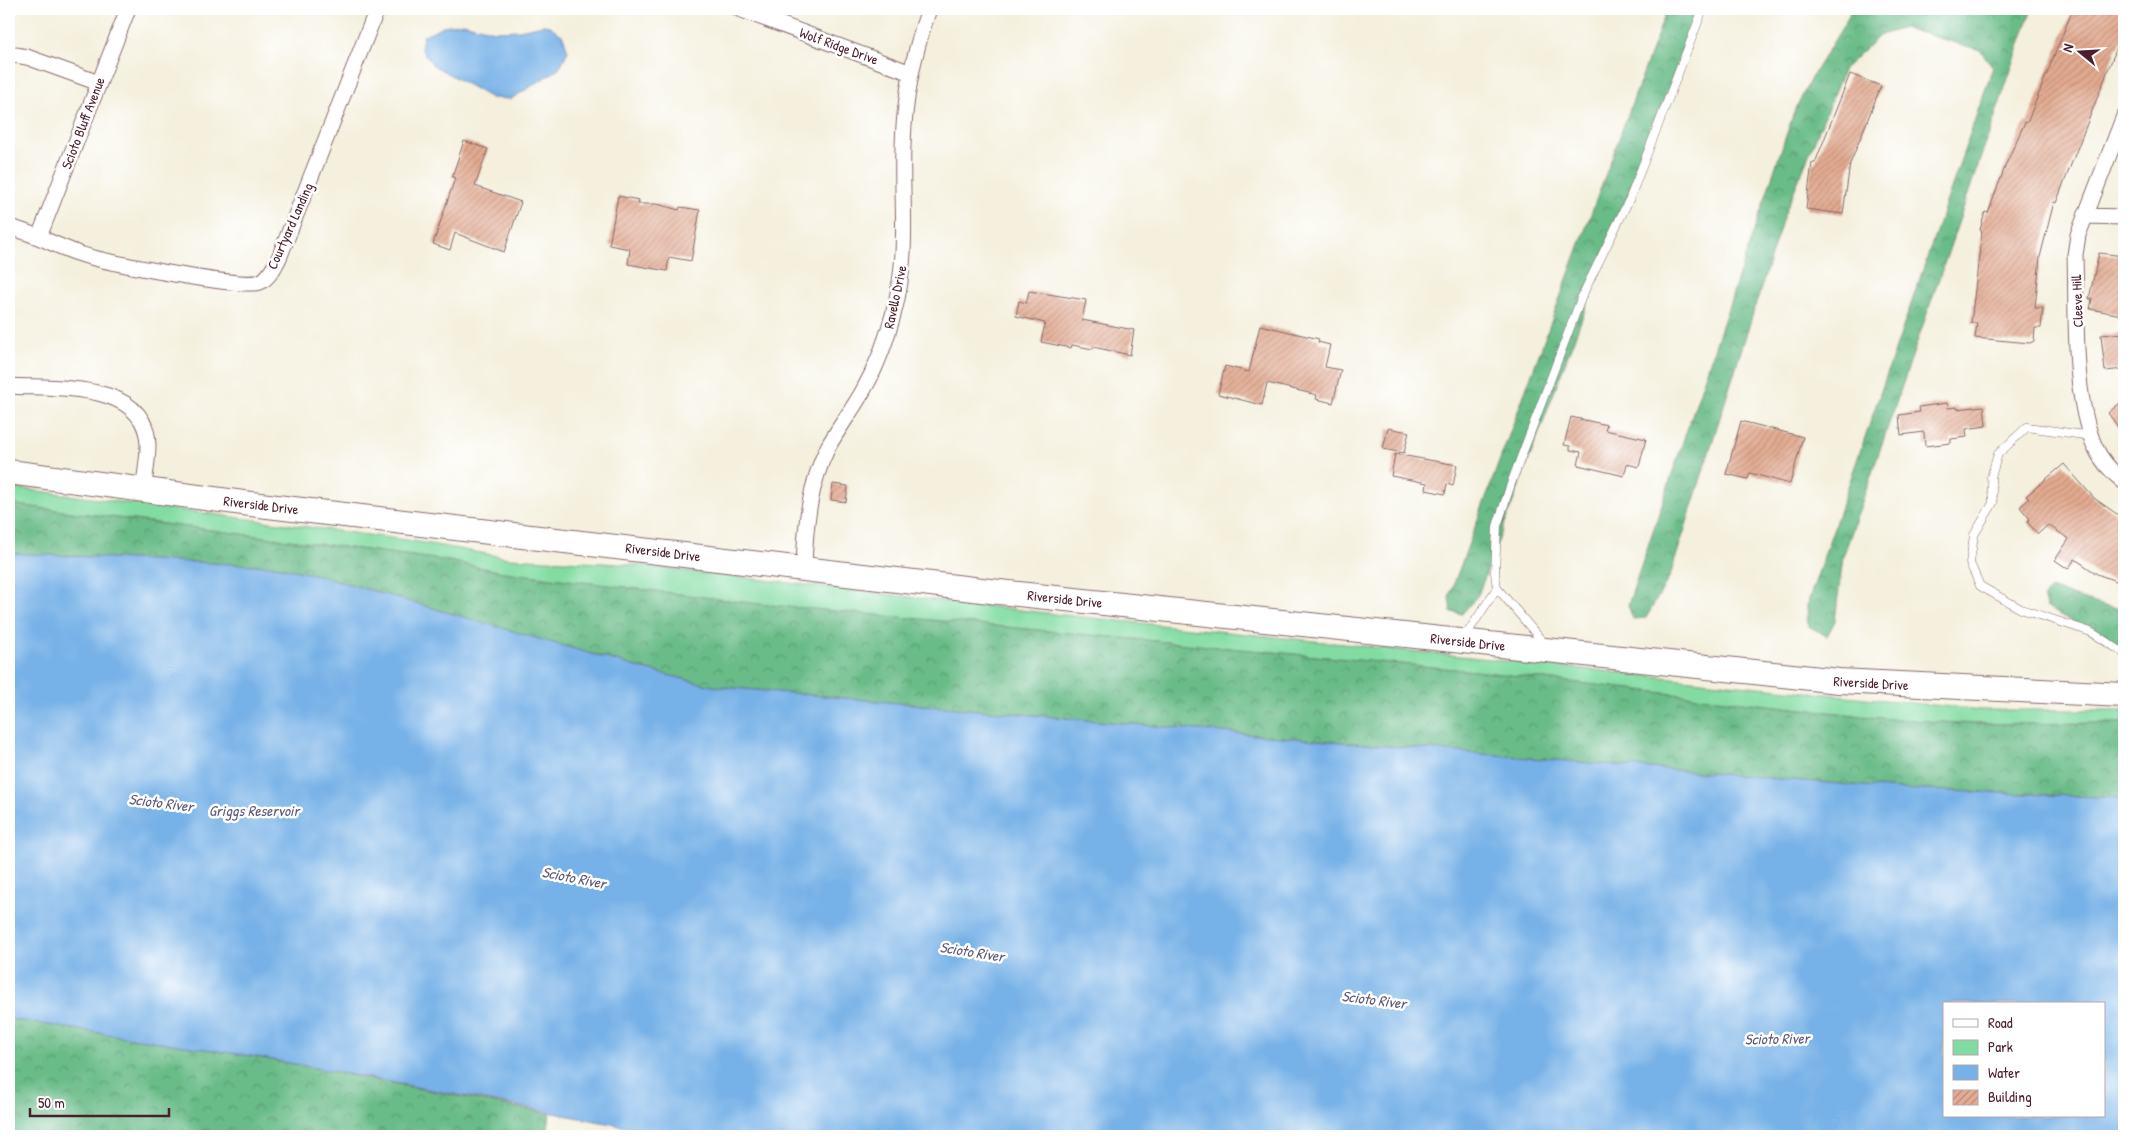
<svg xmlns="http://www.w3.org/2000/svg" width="2133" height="1145" font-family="'Patrick Hand',sans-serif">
  <defs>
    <pattern id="forest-crowns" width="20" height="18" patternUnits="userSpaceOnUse" patternTransform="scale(1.25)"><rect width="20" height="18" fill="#69bc88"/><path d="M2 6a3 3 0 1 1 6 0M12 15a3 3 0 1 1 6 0" fill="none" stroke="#58986f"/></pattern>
    <pattern id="building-hatch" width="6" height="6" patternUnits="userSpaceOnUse" patternTransform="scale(1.25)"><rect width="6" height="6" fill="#e3ab91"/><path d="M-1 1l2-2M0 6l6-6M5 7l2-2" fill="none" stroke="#ba8b77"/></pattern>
  </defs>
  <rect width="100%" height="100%" fill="#fff"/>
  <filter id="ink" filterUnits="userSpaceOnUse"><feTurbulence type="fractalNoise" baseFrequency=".02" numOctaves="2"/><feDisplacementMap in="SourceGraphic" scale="10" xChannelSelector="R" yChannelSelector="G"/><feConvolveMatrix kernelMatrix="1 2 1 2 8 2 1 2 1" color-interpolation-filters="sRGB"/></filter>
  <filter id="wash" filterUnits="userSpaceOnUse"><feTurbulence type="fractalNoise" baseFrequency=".0096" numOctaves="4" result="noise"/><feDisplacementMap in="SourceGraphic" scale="20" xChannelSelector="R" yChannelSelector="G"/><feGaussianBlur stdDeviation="1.12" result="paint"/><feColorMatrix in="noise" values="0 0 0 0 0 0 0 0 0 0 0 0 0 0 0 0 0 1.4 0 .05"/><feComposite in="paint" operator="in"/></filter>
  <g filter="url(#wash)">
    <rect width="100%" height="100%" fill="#f4f0dd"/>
    <path fill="#82dca2" stroke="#667e66" d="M 9,487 L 413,541 L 509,558 L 637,565 L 1063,615 L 1981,710 L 2124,710 L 2124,723 L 1973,724 L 1879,718 L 1475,671 L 759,604 L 503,572 L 443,560 L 9,504 Z"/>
    <path fill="url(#forest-crowns)" stroke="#5a6e5a" d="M 1667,9 L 1698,9 L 1478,595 L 1462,614 L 1451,612 L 1449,597 Z
      M 1851,9 L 2032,9 L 1843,557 L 1835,621 L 1827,636 L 1808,626 L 1807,605 L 1993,67 L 1980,50 L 1904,28 L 1880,35 L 1844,69 L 1783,218 L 1670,576 L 1646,618 L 1633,619 L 1628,605 L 1793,115 L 1811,78 L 1848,18 Z
      M 9,504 L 443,560 L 503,572 L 759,604 L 1475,671 L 1879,718 L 1973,724 L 2124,723 L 2124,798 L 1899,789 L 1198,730 L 712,686 L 640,668 L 318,575 L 274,566 L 9,553 Z
      M 2050,589 L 2108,607 L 2124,610 L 2124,651 L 2046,607 L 2043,597 Z
      M 9,1019 L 257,1057 L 550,1114 L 547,1136 L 9,1136 Z"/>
    <path fill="#76b1e7" stroke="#606889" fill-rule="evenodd" d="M 463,23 L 494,31 L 519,30 L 543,25 L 550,26 L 563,36 L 568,51 L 559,69 L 511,99 L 491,98 L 433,65 L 421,49 L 423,36 L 443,26 Z
      M 9,553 L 274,566 L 318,575 L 640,668 L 712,686 L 1198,730 L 1899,789 L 2124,798 L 2124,1136 L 675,1136 L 257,1057 L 9,1019 ZM 1944,1004 L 2104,1004 L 2104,1116 L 1944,1116 Z"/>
    <g id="blocks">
      <path fill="url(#building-hatch)" d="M 2073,9 L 2124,9 L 2124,34 L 2119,48 L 2117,47 L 2056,203 L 2054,202 L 2040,257 L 2035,308 L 2043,308 L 2041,328 L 2035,328 L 2034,341 L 2030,343 L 1975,338 L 1977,323 L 1971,323 L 1982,231 L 1980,230 L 1985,212 L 1988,213 L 2006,164 L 2025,122 L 2027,123 Z
        M 1850,74 L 1881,86 L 1850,164 L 1843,214 L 1806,209 L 1812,163 L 1815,163 Z
        M 464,141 L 488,149 L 475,186 L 521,202 L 504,252 L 455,233 L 450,250 L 433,244 L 455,178 L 452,177 Z
        M 618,196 L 639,200 L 638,204 L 657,204 L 679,210 L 680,207 L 700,210 L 691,261 L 669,257 L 667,271 L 628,264 L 630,249 L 609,245 Z
        M 2099,253 L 2124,256 L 2122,315 L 2090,309 L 2092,299 L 2089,299 Z
        M 1029,291 L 1086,300 L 1082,320 L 1134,330 L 1130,355 L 1093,347 L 1093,349 L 1072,345 L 1071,348 L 1041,342 L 1045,323 L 1016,316 L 1019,301 L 1026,303 Z
        M 1260,325 L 1319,339 L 1318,342 L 1330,345 L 1325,367 L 1341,370 L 1333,403 L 1316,399 L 1317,395 L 1267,383 L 1262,405 L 1218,394 L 1225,366 L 1249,372 Z
        M 2124,333 L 2124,369 L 2105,371 L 2101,335 Z
        M 2124,400 L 2124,435 L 2108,413 Z
        M 1947,403 L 1948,408 L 1957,407 L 1957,409 L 1984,406 L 1986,426 L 1966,429 L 1967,437 L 1951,439 L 1951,443 L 1925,446 L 1924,432 L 1901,435 L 1899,415 L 1920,412 L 1919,407 Z
        M 1571,417 L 1607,425 L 1605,430 L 1646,439 L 1639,467 L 1627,464 L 1624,476 L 1578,465 L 1581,452 L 1570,450 L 1570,446 L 1564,445 Z
        M 1741,421 L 1803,437 L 1790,484 L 1750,473 L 1748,479 L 1726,474 Z
        M 1388,428 L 1409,432 L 1404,453 L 1383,449 Z
        M 1395,454 L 1457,465 L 1453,486 L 1447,484 L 1445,494 L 1426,490 L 1427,483 L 1391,476 Z
        M 2064,464 L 2094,498 L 2124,519 L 2124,584 L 2097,574 L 2075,559 L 2068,569 L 2055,560 L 2069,539 L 2048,525 L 2038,534 L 2027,522 L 2030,519 L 2020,507 L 2029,499 L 2026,496 Z
        M 833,484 L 848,486 L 846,502 L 831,500 Z"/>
    </g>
  </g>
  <g filter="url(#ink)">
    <use href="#blocks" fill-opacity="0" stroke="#866869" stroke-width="1"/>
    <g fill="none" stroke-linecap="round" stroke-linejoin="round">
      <g stroke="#866869" stroke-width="9">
        <path id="service" d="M 2091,436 L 2027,427 L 1998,454 L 1991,477 L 1993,503 L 1974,535 L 1970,563 L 1980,586 L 2021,609 L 2091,632 L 2124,653
          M 1497,588 L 1495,573 L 1497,526 L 1512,481 L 1582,296 L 1630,198 L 1703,9
          M 1464,638 L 1497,588 L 1544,643"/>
      </g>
      <g stroke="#866869" stroke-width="17">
        <path id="minor" d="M 739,9 L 911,73
          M 9,54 L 27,57 L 99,83
          M 2124,116 L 2078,235 L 2075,255 C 2077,313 2072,395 2095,447 C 2101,461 2113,473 2124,482
          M 2085,216 L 2124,217
          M 9,227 C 34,233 56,246 80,254 C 104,262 241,289 260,282 C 269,278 275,266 279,258 L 377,9
          M 39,237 L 128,9
          M 9,386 C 53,389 147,380 148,445 C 148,460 145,476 143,491
          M 804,569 C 805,528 809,485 828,447 C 839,427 853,409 864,389 C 877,366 886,341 893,315 C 910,254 901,207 903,146 C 904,100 914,52 929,9"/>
      </g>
      <g stroke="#866869" stroke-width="26">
        <path id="primary" d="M 9,472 L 251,504 L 990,591 L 1839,681 L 2124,695"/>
      </g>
      <use href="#service" stroke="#fff" stroke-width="8"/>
      <use href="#minor" stroke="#fff" stroke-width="15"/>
      <use href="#primary" stroke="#fff" stroke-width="24"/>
    </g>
  </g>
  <g text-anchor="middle" stroke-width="5" stroke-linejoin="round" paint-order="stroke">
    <g font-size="14" fill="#4a1f2b" stroke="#fff">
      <text transform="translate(839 46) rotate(20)" y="5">Wolf Ridge Drive</text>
      <text transform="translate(83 123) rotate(-69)" y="5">Scioto Bluff Avenue</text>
      <text transform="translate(290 226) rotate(-66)" y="5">Courtyard Landing</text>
      <text transform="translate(895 297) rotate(-78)" y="5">Ravello Drive</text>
      <text transform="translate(2077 301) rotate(-92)" y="5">Cleeve Hill</text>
      <text transform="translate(261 505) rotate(7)" y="5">Riverside Drive</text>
      <text transform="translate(663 552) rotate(7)" y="5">Riverside Drive</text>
      <text transform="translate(1065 599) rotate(6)" y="5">Riverside Drive</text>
      <text transform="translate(1468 642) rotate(6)" y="5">Riverside Drive</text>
      <text transform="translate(1871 683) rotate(3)" y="5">Riverside Drive</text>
    </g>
    <g font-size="15" font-style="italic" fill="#5c5976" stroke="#fff">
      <text transform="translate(161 803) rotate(7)" y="5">Scioto River</text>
      <text x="254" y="816">Griggs Reservoir</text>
      <text transform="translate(574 878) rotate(11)" y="5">Scioto River</text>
      <text transform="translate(972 952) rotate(9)" y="5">Scioto River</text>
      <text transform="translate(1374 1000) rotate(7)" y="5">Scioto River</text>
      <text transform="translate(1777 1039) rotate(-1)" y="5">Scioto River</text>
    </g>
  </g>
  <rect width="2133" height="1145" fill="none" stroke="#fff" stroke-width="30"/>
  <rect x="1943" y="1002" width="162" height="115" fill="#ffffff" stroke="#b7a5aa"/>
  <rect x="1953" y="1019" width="25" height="8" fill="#ffffff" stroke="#b7a5aa"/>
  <text x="1988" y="1028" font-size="15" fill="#4a1f2b">Road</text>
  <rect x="1953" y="1040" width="25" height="15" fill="#82dca2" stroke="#b7a5aa"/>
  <text x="1988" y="1052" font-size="15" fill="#4a1f2b">Park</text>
  <rect x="1953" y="1065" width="25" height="15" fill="#76b1e7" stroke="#b7a5aa"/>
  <text x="1988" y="1078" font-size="15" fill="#4a1f2b">Water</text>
  <rect x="1953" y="1090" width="25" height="15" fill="url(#building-hatch)" stroke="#b7a5aa"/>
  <text x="1988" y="1102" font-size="15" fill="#4a1f2b">Building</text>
  <g transform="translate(2080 52) rotate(288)" stroke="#ffffff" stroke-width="4" paint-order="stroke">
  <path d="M0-4L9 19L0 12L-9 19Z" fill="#4a1f2b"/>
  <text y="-8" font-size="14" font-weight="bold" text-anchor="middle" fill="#4a1f2b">N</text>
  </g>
  <path d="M30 1108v8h139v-8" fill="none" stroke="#4a1f2b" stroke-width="2.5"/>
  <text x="38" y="1108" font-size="15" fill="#4a1f2b" stroke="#ffffff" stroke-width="4" paint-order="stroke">50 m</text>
</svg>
